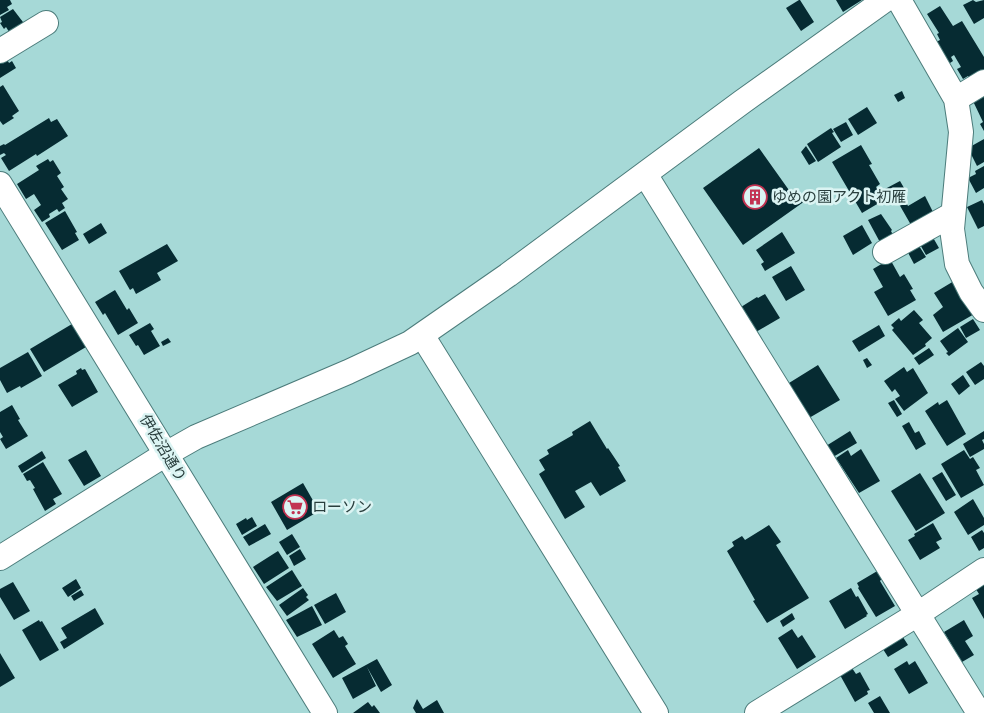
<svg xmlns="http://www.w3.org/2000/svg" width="984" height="713" font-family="'PT Serif','Noto Sans JP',serif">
  <rect width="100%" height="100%" fill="#a6d9d7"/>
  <path fill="#062b32" d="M 0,0 L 10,0 L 12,4 L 7,7 L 9,10 L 0,15 Z
    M 799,0 L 800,0 L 814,22 L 801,31 L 786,8 Z
    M 836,0 L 862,0 L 843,12 Z
    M 973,0 L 976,2 L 984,0 L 984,18 L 974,24 L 963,5 Z
    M 940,6 L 953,26 L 962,21 L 984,57 L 984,75 L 972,82 L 968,76 L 963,79 L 957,69 L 961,67 L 954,55 L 951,57 L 953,61 L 947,65 L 934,43 L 940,40 L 937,34 L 939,33 L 927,14 Z
    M 13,9 L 26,26 L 11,35 L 6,27 L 4,29 L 0,23 L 2,22 L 0,17 Z
    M 4,54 L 9,63 L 12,61 L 16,68 L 0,78 L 0,56 Z
    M 3,85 L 19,111 L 12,116 L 14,118 L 3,125 L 0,121 L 0,87 Z
    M 902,91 L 905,98 L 898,102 L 894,95 Z
    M 984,93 L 984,131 L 980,124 L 983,122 L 972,99 Z
    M 867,107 L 877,123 L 858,135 L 848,119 Z
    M 49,118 L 51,122 L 57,119 L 68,136 L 37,156 L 36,154 L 9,171 L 1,158 L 6,155 L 4,153 L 0,155 L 0,146 L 4,144 L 5,145 Z
    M 846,122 L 853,135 L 841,142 L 833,129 Z
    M 831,128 L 834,132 L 832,133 L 841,147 L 818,162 L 807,144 Z
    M 984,139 L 984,162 L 977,166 L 968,148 Z
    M 861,145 L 872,164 L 869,165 L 880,184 L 876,187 L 884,200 L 862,213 L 832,162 Z
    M 806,146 L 816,161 L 809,165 L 801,152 Z
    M 759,148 L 791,193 L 796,189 L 805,201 L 743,245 L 703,188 Z
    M 48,159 L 50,162 L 53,160 L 61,173 L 57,176 L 64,187 L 61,189 L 68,199 L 62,203 L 65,208 L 59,212 L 57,209 L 49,214 L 50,217 L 42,222 L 34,210 L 41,205 L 34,194 L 26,199 L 17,184 L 39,170 L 36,166 Z
    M 984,166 L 984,188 L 976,193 L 968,178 L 976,174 L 975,171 Z
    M 900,181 L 907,193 L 893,202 L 885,189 Z
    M 886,192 L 892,203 L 888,205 L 882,195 Z
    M 925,196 L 933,212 L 911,225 L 899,204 L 905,200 L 908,206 Z
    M 982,200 L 984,204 L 984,226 L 978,229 L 967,207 Z
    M 65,211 L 77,232 L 75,233 L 79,240 L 62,250 L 45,223 Z
    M 881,214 L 892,230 L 891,231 L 895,239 L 882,246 L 868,220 Z
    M 101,223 L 107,233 L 89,244 L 83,234 Z
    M 862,225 L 872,243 L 853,255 L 843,236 Z
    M 782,232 L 795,253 L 765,271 L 761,264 L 764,262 L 756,250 Z
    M 931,234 L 939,248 L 926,255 L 918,241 Z
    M 916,241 L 926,257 L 914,264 L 905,247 Z
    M 167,244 L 178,261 L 157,273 L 161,280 L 136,294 L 133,288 L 130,290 L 119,271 Z
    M 890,259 L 900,277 L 904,274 L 913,289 L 910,290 L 916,300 L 888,316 L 874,292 L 883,287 L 873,269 Z
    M 791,266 L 805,290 L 786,301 L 772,277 Z
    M 954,281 L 976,313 L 943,332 L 933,315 L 943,307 L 934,293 Z
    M 115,290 L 127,310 L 129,308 L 138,323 L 118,335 L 105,313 L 103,315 L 95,302 Z
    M 765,294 L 780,318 L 756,332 L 741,307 L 757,297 L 758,298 Z
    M 914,310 L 923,320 L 919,323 L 932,338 L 925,344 L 926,346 L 913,355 L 892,330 L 894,328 L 891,325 L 899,318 L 901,321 Z
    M 973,319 L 980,330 L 966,338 L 960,327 Z
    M 150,323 L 154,329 L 151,331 L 160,346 L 144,355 L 138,345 L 136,346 L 129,335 Z
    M 72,324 L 86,347 L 44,372 L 30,349 Z
    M 879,325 L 885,336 L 859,352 L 852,341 Z
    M 958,328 L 968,342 L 949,356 L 946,353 L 948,352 L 940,341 Z
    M 168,338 L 171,342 L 163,346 L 161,342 Z
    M 929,348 L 934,355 L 919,365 L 914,358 Z
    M 28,352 L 42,376 L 21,388 L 20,386 L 7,393 L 0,380 L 0,368 Z
    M 867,358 L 872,365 L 867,368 L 863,360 Z
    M 981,362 L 984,366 L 984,379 L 975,385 L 966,372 Z
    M 818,365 L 840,400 L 809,418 L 789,383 Z
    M 904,367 L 907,372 L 913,368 L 928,393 L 904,411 L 895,399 L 900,396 L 895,389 L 892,392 L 884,381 Z
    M 81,368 L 82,370 L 85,369 L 98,392 L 72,407 L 58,385 L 77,374 L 76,371 Z
    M 963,375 L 970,386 L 959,395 L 951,384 Z
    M 894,400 L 902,414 L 897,417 L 888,403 Z
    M 947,400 L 966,434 L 947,446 L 925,411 L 938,402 L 939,405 Z
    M 12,405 L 20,419 L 18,420 L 28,436 L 6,449 L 0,439 L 3,437 L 0,432 L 0,412 Z
    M 590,421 L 607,449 L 608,448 L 620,466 L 618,467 L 626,481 L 600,496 L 591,482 L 575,491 L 585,507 L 565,519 L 539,474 L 545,470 L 539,460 L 549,454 L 547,450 L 573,435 L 572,432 Z
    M 909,422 L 915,433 L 919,431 L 926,444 L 916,450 L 902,426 Z
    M 850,431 L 857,443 L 833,457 L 826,446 Z
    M 984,431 L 984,439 L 982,440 L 984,444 L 984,449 L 970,457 L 963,444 Z
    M 861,449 L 880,481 L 859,493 L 836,458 L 848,450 L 851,456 Z
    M 86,450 L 101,476 L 84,486 L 68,460 Z
    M 964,450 L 970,459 L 973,457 L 980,468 L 976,470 L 984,485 L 961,498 L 941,464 Z
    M 42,451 L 46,458 L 22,473 L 18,466 Z
    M 43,462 L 62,494 L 53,499 L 56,504 L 45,511 L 33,489 L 35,488 L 30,480 L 27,481 L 23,474 Z
    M 942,472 L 956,495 L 946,501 L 932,478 Z
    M 920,473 L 945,513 L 916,531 L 891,491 Z
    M 303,483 L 319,511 L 287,530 L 271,502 Z
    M 973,499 L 984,518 L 984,525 L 968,535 L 954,512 Z
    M 252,517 L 257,526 L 242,535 L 236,524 L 246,518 L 247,520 Z
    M 933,523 L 942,539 L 936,542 L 940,548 L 920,560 L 908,540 L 915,536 L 914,534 Z
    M 265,524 L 271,534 L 249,546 L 243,537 Z
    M 769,525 L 781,542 L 776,545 L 809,598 L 767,623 L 753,601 L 755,600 L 727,551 L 734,546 L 732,542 L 742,536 L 745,540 Z
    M 982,530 L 984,533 L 984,548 L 979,551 L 971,537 Z
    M 292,534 L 300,547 L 287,555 L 279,542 Z
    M 300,549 L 306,559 L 294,566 L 289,556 Z
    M 278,551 L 289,568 L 264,584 L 253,567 Z
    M 292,570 L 302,586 L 277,601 L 266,587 Z
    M 879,570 L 884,576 L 880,581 L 895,606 L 876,617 L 858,588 L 859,587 L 857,583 Z
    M 76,579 L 81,588 L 68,597 L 62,588 Z
    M 984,580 L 984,619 L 972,598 L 979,594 L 974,586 Z
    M 13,582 L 30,611 L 14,620 L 0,597 L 0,589 Z
    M 303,588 L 308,595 L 306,597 L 309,600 L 287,616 L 279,605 Z
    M 851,588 L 856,597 L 858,596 L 868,614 L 866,615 L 867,616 L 845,629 L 829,601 Z
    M 81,590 L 84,595 L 74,601 L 71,596 Z
    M 336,593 L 346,612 L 325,624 L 314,605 Z
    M 312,606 L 322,625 L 297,637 L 286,620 Z
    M 95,608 L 104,624 L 64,649 L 60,642 L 67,638 L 61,628 Z
    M 792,613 L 795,619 L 783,627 L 780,621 Z
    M 39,620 L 40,622 L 42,621 L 59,650 L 40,661 L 22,630 Z
    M 964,620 L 973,636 L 965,641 L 974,655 L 962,662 L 944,632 Z
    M 792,629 L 798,638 L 802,635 L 816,657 L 797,669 L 778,638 Z
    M 334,630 L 339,638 L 343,636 L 348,644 L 345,646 L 356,664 L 333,678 L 312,644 Z
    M 901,634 L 908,645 L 888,657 L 881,646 Z
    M 0,653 L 15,678 L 0,687 Z
    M 377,659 L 392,685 L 381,692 L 367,667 L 376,686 L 353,699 L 342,678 Z
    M 907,661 L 909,665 L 915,661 L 928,683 L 909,694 L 894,669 Z
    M 852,668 L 856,674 L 860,672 L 870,690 L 867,691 L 868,694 L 855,702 L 840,675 Z
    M 880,696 L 890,713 L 874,713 L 868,703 Z
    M 417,699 L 423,709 L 437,700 L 444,713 L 416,713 L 413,708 Z
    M 368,702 L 372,707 L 374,705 L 380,713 L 353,713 Z"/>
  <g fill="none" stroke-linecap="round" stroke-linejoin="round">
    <g stroke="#4c7c7b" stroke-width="26">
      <path id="minor" d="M 899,0 L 956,99 L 961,132 L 952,229 L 957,264 L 971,292 L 984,310
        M 0,51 L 46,23
        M 956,99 L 984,82
        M 645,174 L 979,713
        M 0,184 L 325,713
        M 885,252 L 953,214
        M 422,335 L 656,713
        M 0,558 L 166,454 L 196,437 L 348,372 L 410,343 L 508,275 L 742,102 L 885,0
        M 757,713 L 918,614 L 984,570"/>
    </g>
    <use href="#minor" stroke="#fff" stroke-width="24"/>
  </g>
  <defs>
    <g id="building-ring" transform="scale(1.25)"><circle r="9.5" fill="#dbf4f3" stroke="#c23251" stroke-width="1.5"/><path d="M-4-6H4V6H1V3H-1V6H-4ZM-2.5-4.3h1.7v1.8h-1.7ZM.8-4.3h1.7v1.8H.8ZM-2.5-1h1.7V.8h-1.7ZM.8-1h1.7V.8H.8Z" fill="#c23251"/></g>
    <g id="supermarket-ring" transform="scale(1.25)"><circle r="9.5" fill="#dbf4f3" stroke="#c23251" stroke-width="1.5"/><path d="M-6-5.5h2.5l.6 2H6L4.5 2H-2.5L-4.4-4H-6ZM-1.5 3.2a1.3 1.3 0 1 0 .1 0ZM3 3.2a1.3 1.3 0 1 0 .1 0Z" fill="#c23251"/></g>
  </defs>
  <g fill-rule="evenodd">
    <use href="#building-ring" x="755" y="197"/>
    <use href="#supermarket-ring" x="295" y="507"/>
  </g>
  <g text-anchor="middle" stroke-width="5" stroke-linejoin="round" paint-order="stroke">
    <g font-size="15" fill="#293e3d" stroke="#dbf4f3" text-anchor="start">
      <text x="772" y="202">ゆめの園アクト初雁</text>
      <text x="312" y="512">ローソン</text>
    </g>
    <g font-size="15" fill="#293e3d" stroke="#dbf4f3">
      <text transform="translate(163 448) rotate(59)" y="5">伊佐沼通り</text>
    </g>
  </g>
</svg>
